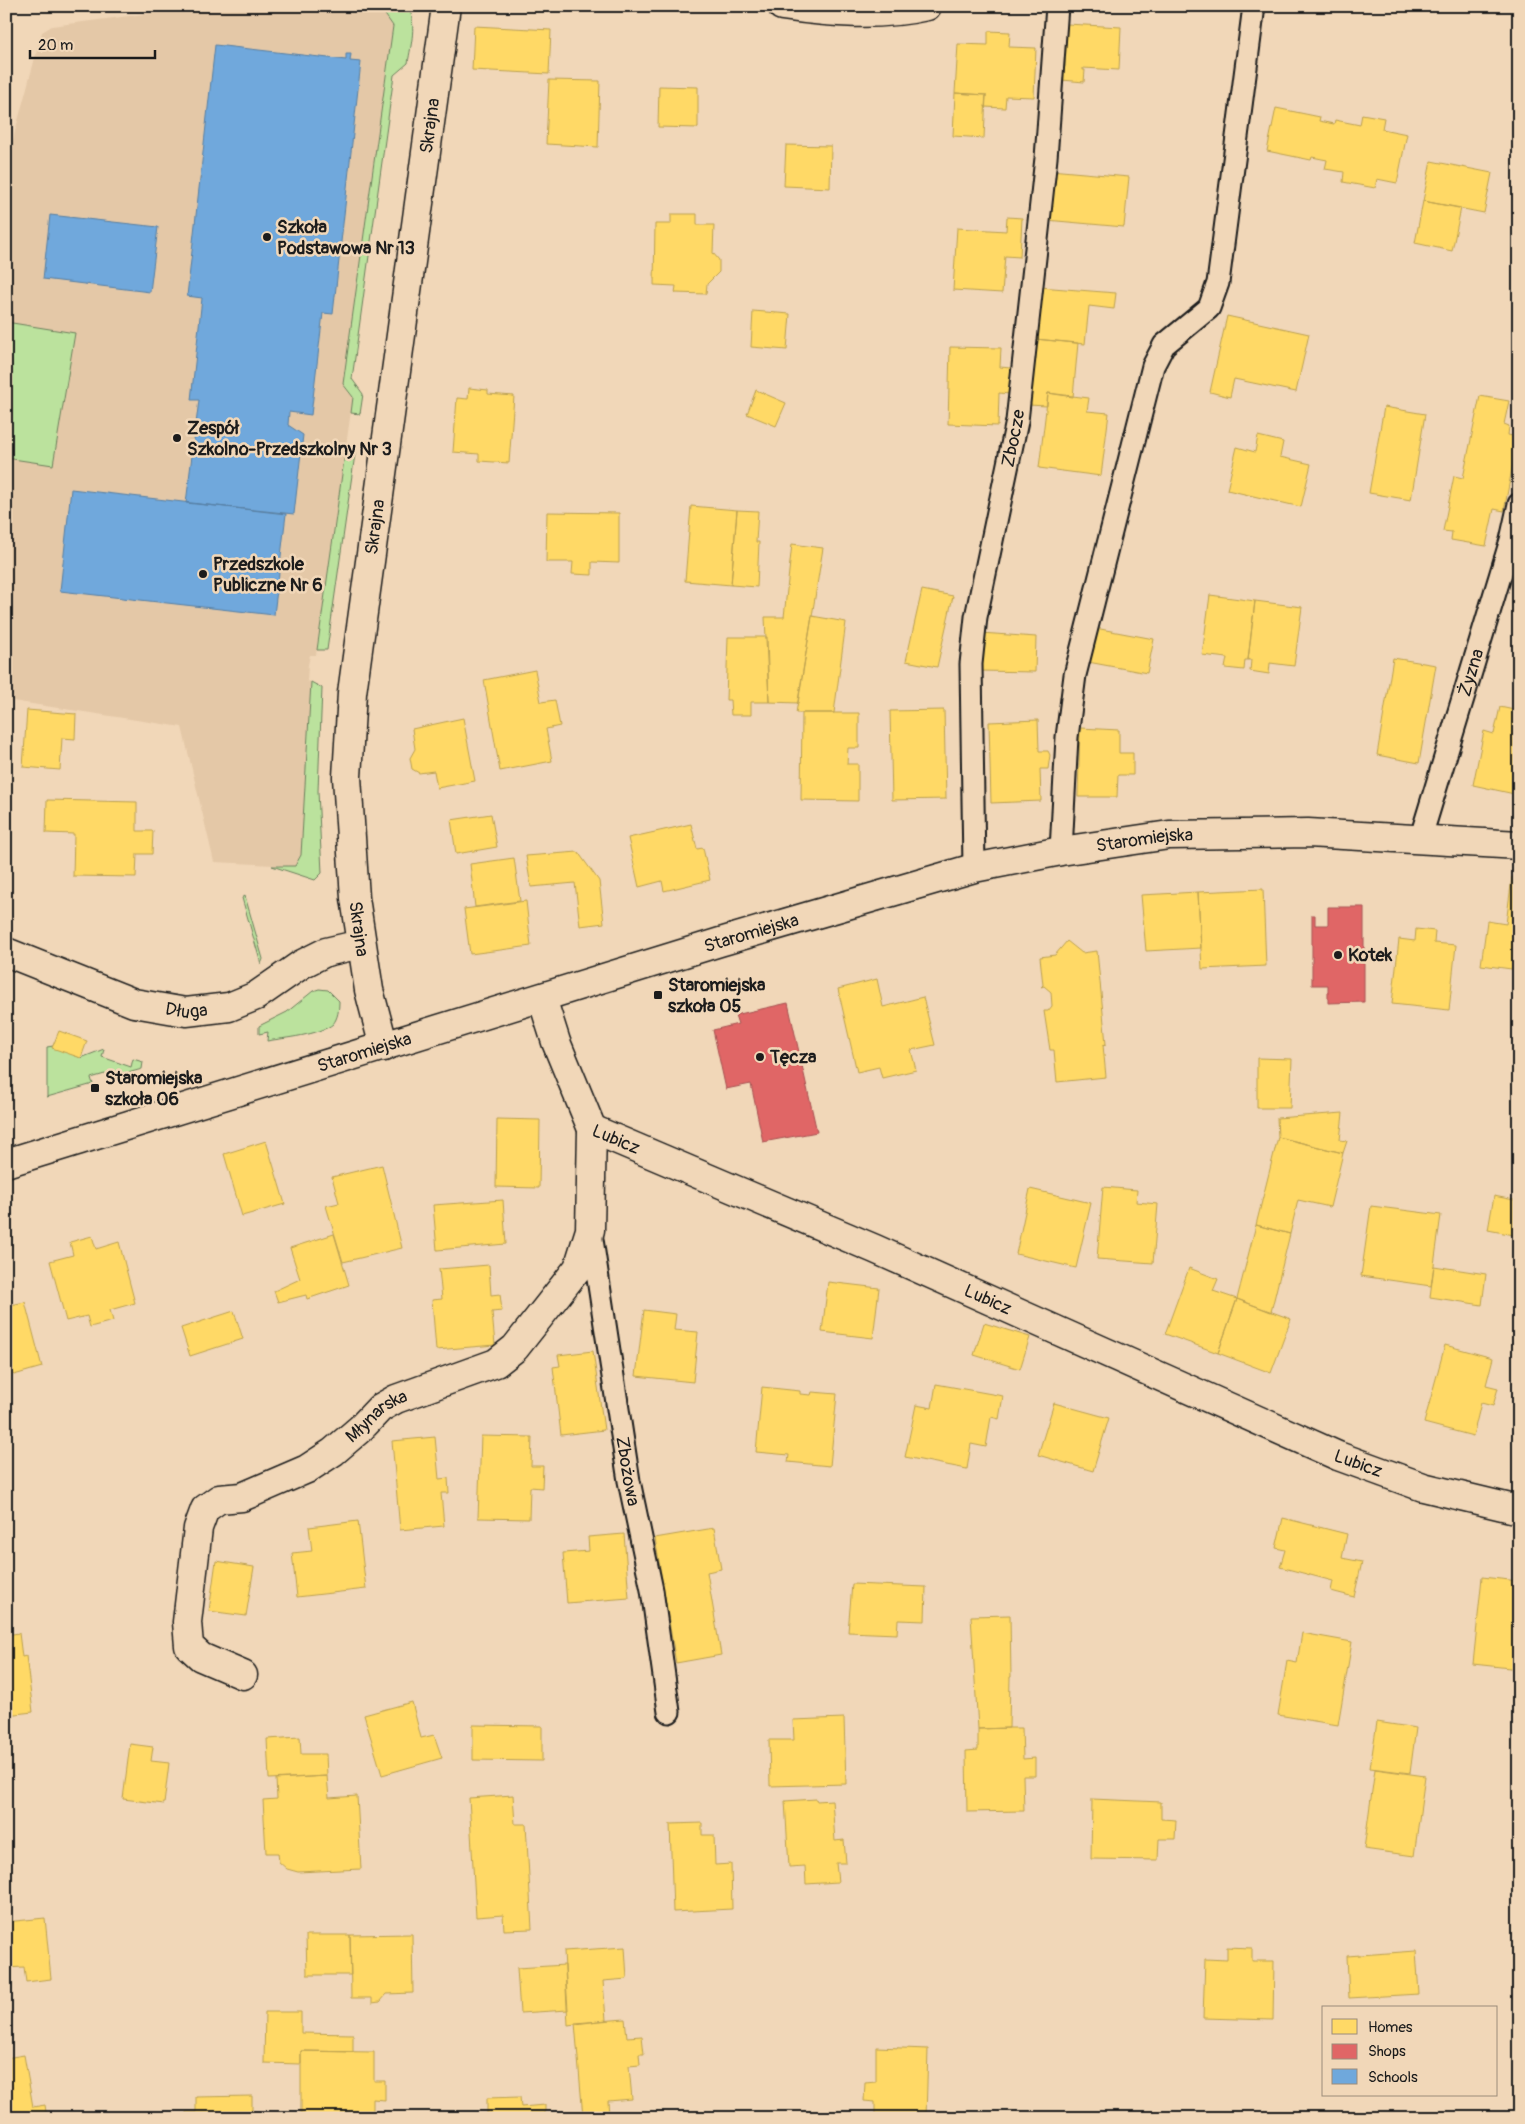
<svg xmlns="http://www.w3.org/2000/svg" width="1525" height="2124" font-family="Pangolin,sans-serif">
  <rect width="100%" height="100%" fill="#f1d7b8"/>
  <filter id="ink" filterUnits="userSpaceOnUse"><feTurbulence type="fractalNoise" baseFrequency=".02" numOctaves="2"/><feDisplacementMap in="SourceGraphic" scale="10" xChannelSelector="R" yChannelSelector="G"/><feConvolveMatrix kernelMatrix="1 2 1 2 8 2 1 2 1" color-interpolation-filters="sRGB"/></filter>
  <g filter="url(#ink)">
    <path fill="#e4c8a7" d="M 206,6 L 379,6 L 393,26 L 343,384 L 353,397 L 316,655 L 310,655 L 308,665 L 307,681 L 311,682 L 301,855 L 295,866 L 214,862 L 182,727 L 6,700 L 6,165 L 42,32 L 52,26 Z"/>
    <path fill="#bbe29d" stroke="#6c7f5c" d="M 379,6 L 408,6 C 417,24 411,44 408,63 L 394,75 L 352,379 L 363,394 L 360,414 L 351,413 L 353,397 L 343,384 L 393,26 Z
      M 6,322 L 75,333 L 53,465 L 6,458 Z
      M 346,446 L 356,447 L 327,650 L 317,650 Z
      M 311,682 L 322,688 L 318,791 L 322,873 L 315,880 L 272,866 L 295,866 L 301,855 Z
      M 245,896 L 263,959 L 261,964 L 242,898 Z
      M 319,989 L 328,990 L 339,1001 C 339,1009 338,1018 333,1024 C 320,1035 284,1038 267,1041 L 268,1032 L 259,1034 L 259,1026 L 287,1012 L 313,991 Z
      M 53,1046 L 81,1058 L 104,1049 L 102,1057 L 131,1067 L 133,1059 L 143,1062 L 142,1069 L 117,1076 L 115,1071 L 91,1078 L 93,1084 L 47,1097 L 47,1047 Z"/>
    <path fill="#ffd966" stroke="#bba050" d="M 1067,24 L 1121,27 L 1119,70 L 1083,68 L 1083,70 L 1085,70 L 1084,82 L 1062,80 L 1063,67 L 1065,67 Z
      M 474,26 L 551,30 L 549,74 L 472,70 Z
      M 988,31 L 1010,32 L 1009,47 L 1036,48 L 1034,97 L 1006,96 L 1005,108 L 985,107 L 986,95 L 955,93 L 958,44 L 988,45 Z
      M 549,80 L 600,81 L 598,147 L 546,144 Z
      M 659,86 L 698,87 L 698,128 L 658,127 Z
      M 955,93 L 986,95 L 984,138 L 953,136 Z
      M 1276,108 L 1320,117 L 1319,121 L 1334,124 L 1335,120 L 1360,125 L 1362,114 L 1384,118 L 1382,129 L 1407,134 L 1397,183 L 1377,179 L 1375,188 L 1343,182 L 1344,172 L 1325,169 L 1327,160 L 1312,157 L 1311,160 L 1267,151 Z
      M 786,145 L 831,146 L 830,188 L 784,186 Z
      M 1431,161 L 1492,173 L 1484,213 L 1423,201 Z
      M 1050,170 L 1129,177 L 1124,227 L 1046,220 Z
      M 1423,201 L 1461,208 L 1452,251 L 1415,243 Z
      M 671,214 L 697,214 L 697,225 L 714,225 L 713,253 L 719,260 L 719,272 L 707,284 L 706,294 L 675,293 L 676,286 L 654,285 L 655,224 L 671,224 Z
      M 1007,217 L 1022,218 L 1020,257 L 1005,256 L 1002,293 L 953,290 L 957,228 L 1006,231 Z
      M 1040,287 L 1116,293 L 1114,309 L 1089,306 L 1085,344 L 1035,339 Z
      M 753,311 L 790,314 L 787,350 L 751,347 Z
      M 1227,316 L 1309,334 L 1296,392 L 1234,379 L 1230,397 L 1210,392 Z
      M 1035,339 L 1078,343 L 1073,397 L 1048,393 L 1047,406 L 1028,405 Z
      M 950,347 L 1001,348 L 1000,367 L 1011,368 L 1010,394 L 999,393 L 998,426 L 948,424 Z
      M 469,388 L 488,390 L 488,394 L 514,396 L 509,463 L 479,461 L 479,454 L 453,452 L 457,398 L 468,399 Z
      M 756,390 L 786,403 L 776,426 L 747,414 Z
      M 1048,393 L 1089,398 L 1087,411 L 1109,413 L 1101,476 L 1039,468 Z
      M 1480,396 L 1509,401 L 1504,424 L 1509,426 L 1508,435 L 1518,437 L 1504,511 L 1494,509 L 1486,546 L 1451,540 L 1452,532 L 1443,531 L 1454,476 L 1463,478 Z
      M 1384,407 L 1425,414 L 1411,500 L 1369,493 Z
      M 1258,436 L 1283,442 L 1280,457 L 1311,464 L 1301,507 L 1227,490 L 1237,447 L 1255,452 Z
      M 691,506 L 737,510 L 731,585 L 685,581 Z
      M 737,510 L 758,511 L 756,542 L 759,542 L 757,587 L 731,585 Z
      M 547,512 L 619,513 L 619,563 L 592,562 L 592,575 L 572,574 L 573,562 L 546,562 Z
      M 792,544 L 823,548 L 798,703 L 769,702 L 765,617 L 784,617 Z
      M 922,590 L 953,596 L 937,667 L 906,661 Z
      M 1210,595 L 1255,601 L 1248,660 L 1245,660 L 1244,670 L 1225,668 L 1227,658 L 1202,655 Z
      M 1255,601 L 1302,607 L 1294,666 L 1270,663 L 1269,674 L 1250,671 L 1251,660 L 1248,660 Z
      M 812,616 L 846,622 L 834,713 L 796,713 Z
      M 1095,628 L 1154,639 L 1147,673 L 1088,662 Z
      M 981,633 L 1036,637 L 1035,672 L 980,671 Z
      M 728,637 L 767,637 L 769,702 L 751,702 L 751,715 L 731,715 L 730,700 L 726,700 Z
      M 1393,658 L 1436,665 L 1419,763 L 1377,755 Z
      M 535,670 L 541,702 L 555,700 L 560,726 L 546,729 L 552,761 L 500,771 L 484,680 Z
      M 1500,707 L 1519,711 L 1519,795 L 1473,785 L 1484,731 L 1494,734 Z
      M 27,710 L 76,714 L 75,739 L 62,738 L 60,770 L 23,767 Z
      M 944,710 L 946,799 L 892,800 L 890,711 Z
      M 802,713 L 859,713 L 859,748 L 848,748 L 847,764 L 858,764 L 858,801 L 801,800 Z
      M 463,718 L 475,781 L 437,788 L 434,771 L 419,773 L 412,769 L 410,758 L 415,749 L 412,729 Z
      M 1038,720 L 1039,751 L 1048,751 L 1050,755 L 1048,769 L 1040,769 L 1041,801 L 991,803 L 989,722 Z
      M 1080,728 L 1119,730 L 1119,753 L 1133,753 L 1133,775 L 1118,775 L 1117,797 L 1078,797 Z
      M 47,800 L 137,802 L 137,831 L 153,831 L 152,854 L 137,854 L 136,877 L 73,876 L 74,834 L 46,833 Z
      M 491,814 L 497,847 L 456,854 L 451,820 Z
      M 691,824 L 697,849 L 703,848 L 710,880 L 664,891 L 662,881 L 639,887 L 628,838 Z
      M 578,852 L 599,881 L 604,923 L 580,926 L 575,883 L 531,887 L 526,856 Z
      M 514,858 L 520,901 L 475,907 L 470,864 Z
      M 1512,877 L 1519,878 L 1519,970 L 1481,965 L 1487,921 L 1506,924 Z
      M 1263,889 L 1266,966 L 1202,969 L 1198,892 Z
      M 1198,892 L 1201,948 L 1146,951 L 1141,895 Z
      M 526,901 L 531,946 L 470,954 L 464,909 Z
      M 1416,929 L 1435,931 L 1434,943 L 1456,945 L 1449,1010 L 1392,1004 L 1399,939 L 1415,941 Z
      M 1067,941 L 1082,953 L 1097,951 L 1106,1044 L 1103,1045 L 1106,1077 L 1057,1082 L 1054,1050 L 1050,1050 L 1044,1011 L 1048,1011 L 1052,1006 L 1051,992 L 1044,986 L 1041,987 L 1043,985 L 1040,957 L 1055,955 Z
      M 877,979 L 883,1007 L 923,997 L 935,1045 L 911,1050 L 916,1070 L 882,1078 L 879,1067 L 857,1072 L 838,989 Z
      M 59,1031 L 87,1041 L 81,1058 L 52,1048 Z
      M 1257,1058 L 1292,1059 L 1290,1108 L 1257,1108 Z
      M 1343,1113 L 1340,1140 L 1347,1141 L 1343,1153 L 1278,1137 L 1277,1118 Z
      M 497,1119 L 540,1120 L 539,1188 L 496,1187 Z
      M 1278,1137 L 1343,1153 L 1330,1207 L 1298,1200 L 1290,1234 L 1256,1225 Z
      M 266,1141 L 285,1204 L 242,1216 L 224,1154 Z
      M 382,1165 L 402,1248 L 343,1262 L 326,1206 L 339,1203 L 332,1177 Z
      M 1103,1187 L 1137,1190 L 1136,1202 L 1158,1204 L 1153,1263 L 1097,1259 Z
      M 1030,1189 L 1091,1203 L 1076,1268 L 1016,1254 Z
      M 1494,1196 L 1519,1201 L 1519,1236 L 1488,1230 Z
      M 503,1200 L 506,1244 L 437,1250 L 433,1205 Z
      M 1371,1206 L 1441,1215 L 1431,1286 L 1361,1276 Z
      M 1256,1225 L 1290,1234 L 1271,1312 L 1237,1299 Z
      M 334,1234 L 349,1285 L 307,1299 L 306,1295 L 278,1302 L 274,1291 L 300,1279 L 290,1248 Z
      M 92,1236 L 96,1249 L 119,1242 L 135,1303 L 110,1310 L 113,1321 L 90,1327 L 87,1316 L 66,1321 L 50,1261 L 73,1255 L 70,1242 Z
      M 489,1265 L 491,1295 L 500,1294 L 502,1311 L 492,1312 L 495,1345 L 436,1350 L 432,1300 L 442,1299 L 439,1269 Z
      M 1434,1266 L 1486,1274 L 1482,1305 L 1430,1297 Z
      M 1189,1268 L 1218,1279 L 1213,1291 L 1237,1299 L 1218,1353 L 1165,1334 Z
      M 828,1282 L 879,1288 L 873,1338 L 822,1332 Z
      M 1237,1299 L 1291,1319 L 1271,1373 L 1218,1353 Z
      M 25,1302 L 42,1367 L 14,1375 L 6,1369 L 6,1306 Z
      M 644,1310 L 676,1314 L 674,1330 L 698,1332 L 693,1382 L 636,1376 Z
      M 234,1311 L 243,1339 L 190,1356 L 181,1328 Z
      M 984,1323 L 1030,1337 L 1020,1369 L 974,1355 Z
      M 1445,1345 L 1493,1358 L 1486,1385 L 1498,1388 L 1493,1406 L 1481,1403 L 1473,1436 L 1424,1423 Z
      M 593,1351 L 604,1430 L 561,1435 L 553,1367 L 560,1366 L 558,1355 Z
      M 936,1384 L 1003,1396 L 999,1419 L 991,1417 L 986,1447 L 971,1444 L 967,1469 L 905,1457 L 916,1405 L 932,1408 Z
      M 762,1387 L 800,1391 L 800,1394 L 811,1395 L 812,1392 L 837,1394 L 830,1466 L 788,1462 L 789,1455 L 756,1452 Z
      M 1054,1403 L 1109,1418 L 1093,1471 L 1038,1455 Z
      M 481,1436 L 532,1437 L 531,1466 L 543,1466 L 542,1488 L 530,1487 L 529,1519 L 478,1518 Z
      M 435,1437 L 439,1479 L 448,1478 L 449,1493 L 441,1493 L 444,1526 L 400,1530 L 392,1441 Z
      M 1283,1518 L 1347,1534 L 1342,1558 L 1362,1562 L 1354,1597 L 1331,1591 L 1333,1581 L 1280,1567 L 1285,1550 L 1276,1548 Z
      M 358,1521 L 366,1589 L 297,1597 L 292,1553 L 312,1551 L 309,1527 Z
      M 714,1528 L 721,1569 L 707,1572 L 721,1655 L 676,1663 L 655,1538 Z
      M 624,1534 L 629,1598 L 567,1603 L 563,1553 L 589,1551 L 588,1537 Z
      M 216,1561 L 254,1567 L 246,1616 L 209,1611 Z
      M 1482,1577 L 1519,1581 L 1519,1669 L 1473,1664 Z
      M 852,1584 L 926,1587 L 925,1621 L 898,1620 L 897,1634 L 848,1632 Z
      M 1010,1615 L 1011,1677 L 1010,1677 L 1009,1728 L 978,1729 L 971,1616 Z
      M 19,1633 L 22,1657 L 26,1656 L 33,1712 L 6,1715 L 6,1635 Z
      M 1302,1633 L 1352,1642 L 1338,1725 L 1278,1715 L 1287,1661 L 1297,1663 Z
      M 412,1702 L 421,1738 L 434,1735 L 442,1758 L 382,1775 L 364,1715 Z
      M 844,1718 L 846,1784 L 770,1786 L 769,1740 L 794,1740 L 793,1720 Z
      M 1377,1722 L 1416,1728 L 1410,1773 L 1370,1768 Z
      M 473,1725 L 542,1726 L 542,1761 L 473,1760 Z
      M 1009,1728 L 1022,1728 L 1023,1759 L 1035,1758 L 1035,1776 L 1023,1776 L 1024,1811 L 967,1812 L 966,1751 L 978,1750 L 978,1729 Z
      M 300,1737 L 301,1754 L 326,1754 L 327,1776 L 269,1779 L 267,1739 Z
      M 130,1744 L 153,1747 L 151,1761 L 169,1763 L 164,1804 L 123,1799 Z
      M 1375,1769 L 1425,1776 L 1414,1856 L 1364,1849 Z
      M 327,1776 L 329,1798 L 357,1796 L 361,1869 L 298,1872 L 287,1869 L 279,1862 L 278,1853 L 266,1853 L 263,1800 L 277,1799 L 276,1779 Z
      M 513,1795 L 515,1824 L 526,1824 L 532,1929 L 504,1930 L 503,1915 L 476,1917 L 469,1798 Z
      M 816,1799 L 817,1801 L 832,1800 L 835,1841 L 844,1840 L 846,1863 L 836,1863 L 838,1882 L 806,1884 L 805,1866 L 789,1867 L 785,1801 Z
      M 1092,1799 L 1161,1802 L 1161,1819 L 1176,1820 L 1175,1839 L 1159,1839 L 1158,1860 L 1091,1859 Z
      M 702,1823 L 702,1835 L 714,1835 L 715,1865 L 731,1864 L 732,1909 L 673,1912 L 670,1824 Z
      M 45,1918 L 51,1979 L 26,1982 L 24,1967 L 6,1968 L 6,1922 Z
      M 412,1934 L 413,1993 L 387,1994 L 380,2002 L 372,2003 L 372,1998 L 351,1998 L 350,1935 Z
      M 306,1935 L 350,1935 L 351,1975 L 307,1975 Z
      M 625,1947 L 627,1979 L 603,1981 L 606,2020 L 568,2025 L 564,1951 Z
      M 1227,1947 L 1252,1948 L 1252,1961 L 1274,1961 L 1273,2020 L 1203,2018 L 1205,1959 L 1227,1960 Z
      M 1416,1951 L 1419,1994 L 1349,1998 L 1347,1956 Z
      M 565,1965 L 568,2010 L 520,2013 L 517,1968 Z
      M 265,2012 L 301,2012 L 301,2033 L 353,2034 L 353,2052 L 301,2051 L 301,2064 L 264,2063 Z
      M 625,2019 L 627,2037 L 642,2036 L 644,2054 L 639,2054 L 640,2065 L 629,2066 L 632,2099 L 608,2101 L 609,2115 L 583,2117 L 575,2023 Z
      M 876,2047 L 928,2049 L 926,2118 L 875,2118 L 875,2102 L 864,2101 L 865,2083 L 876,2082 Z
      M 301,2051 L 374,2052 L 374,2081 L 385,2081 L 385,2100 L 373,2099 L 373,2118 L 301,2118 Z
      M 24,2055 L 33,2107 L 45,2105 L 47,2118 L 6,2118 L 6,2058 Z
      M 252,2096 L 252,2118 L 186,2118 L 186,2112 L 196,2112 L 196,2097 Z
      M 520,2097 L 521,2107 L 545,2105 L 545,2118 L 487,2118 L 487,2098 Z"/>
    <path fill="#e06666" stroke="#a55050" d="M 1328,907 L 1364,907 L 1364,1002 L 1328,1003 L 1328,985 L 1312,985 L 1312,915 L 1315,915 L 1315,925 L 1328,925 Z
      M 788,1003 L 817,1132 L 763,1142 L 751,1084 L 726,1089 L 713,1030 L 738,1024 L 735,1015 Z"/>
    <path fill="#6fa8dc" stroke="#567ea2" d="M 215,45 L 346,60 L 346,54 L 351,54 L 350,61 L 361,62 L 333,314 L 323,313 L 311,415 L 289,412 L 288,425 L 303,435 L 294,514 L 186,503 L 199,400 L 191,400 L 202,298 L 187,296 Z
      M 50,215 L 158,227 L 150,292 L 43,279 Z
      M 71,489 L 286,514 L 274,615 L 60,591 Z"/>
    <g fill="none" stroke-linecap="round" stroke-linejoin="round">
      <g stroke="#1c1c1c" stroke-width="25">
        <g id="lane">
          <path id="s1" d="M 1420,840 L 1511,540 L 1519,504"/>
          <path d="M 1061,851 L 1067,737 L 1075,675 L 1153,366 L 1164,345 L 1209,308 L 1218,283 L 1254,6"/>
          <path id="s2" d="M 974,868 L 971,664 L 976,617 L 1017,421 L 1046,158 L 1057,6"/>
          <path id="s3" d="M 591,1233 L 629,1481 L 652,1590 L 669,1712"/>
        </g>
      </g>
      <g stroke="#1c1c1c" stroke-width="31">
        <g id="street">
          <path d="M 782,6 C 829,13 880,17 927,6"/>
          <path id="s4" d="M 6,952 L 134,1003 L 186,1012 L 229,1007 L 256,996 L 302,964 L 326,952 L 361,944"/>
          <path id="s5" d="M 384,1047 L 369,990 L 355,898 L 347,777 L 352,693 L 446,6"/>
          <path id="s6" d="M 592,1129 L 875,1249 L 1338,1456 L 1423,1487 L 1519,1510"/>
          <path id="s7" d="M 243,1675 L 201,1657 L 189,1646 L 187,1622 L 198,1528 L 205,1509 L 219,1499 L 242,1497 L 307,1469 L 333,1452 L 361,1428 L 380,1408 L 396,1399 L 496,1363 L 515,1348 L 578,1268 L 590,1230 L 592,1129 L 556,1042 L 542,998"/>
        </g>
      </g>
      <g stroke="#1c1c1c" stroke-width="31">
        <g id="secondary">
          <path id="s8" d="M 6,1163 L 720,942 L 974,868 L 1061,851 L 1169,835 L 1308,833 L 1519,845"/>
        </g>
      </g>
      <use href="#lane" stroke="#f1d7b8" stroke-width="21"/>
      <use href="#street" stroke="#f1d7b8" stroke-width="28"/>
      <use href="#secondary" stroke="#f1d7b8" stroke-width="28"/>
    </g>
  </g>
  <g fill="#1c1c1c" stroke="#f1d7b8" stroke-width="2">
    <circle cx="267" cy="237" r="5"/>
    <circle cx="177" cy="438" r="5"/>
    <circle cx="203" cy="574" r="5"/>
    <circle cx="1338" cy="955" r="5"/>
    <rect x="653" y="990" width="10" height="10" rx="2.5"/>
    <circle cx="760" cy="1057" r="5"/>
    <rect x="90" y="1083" width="10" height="10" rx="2.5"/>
  </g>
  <g text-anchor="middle" stroke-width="5" stroke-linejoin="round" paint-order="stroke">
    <g font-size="18" fill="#1c1c1c" stroke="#f1d7b8">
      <text dy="6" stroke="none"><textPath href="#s5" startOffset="930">Skrajna</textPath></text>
      <text dy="6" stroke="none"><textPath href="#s2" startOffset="434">Zbocze</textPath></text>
      <text dy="6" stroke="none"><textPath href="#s5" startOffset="525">Skrajna</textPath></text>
      <text dy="6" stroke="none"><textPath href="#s1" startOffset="175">Żyzna</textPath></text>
      <text dy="6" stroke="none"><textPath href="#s8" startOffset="1185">Staromiejska</textPath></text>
      <text transform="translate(359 929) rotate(82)" y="6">Skrajna</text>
      <text dy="6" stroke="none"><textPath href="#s8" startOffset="780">Staromiejska</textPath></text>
      <text dy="6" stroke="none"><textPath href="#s4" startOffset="191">Długa</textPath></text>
      <text dy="6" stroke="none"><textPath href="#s8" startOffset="375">Staromiejska</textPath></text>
      <text dy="6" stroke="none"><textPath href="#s6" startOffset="26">Lubicz</textPath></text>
      <text dy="6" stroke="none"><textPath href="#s6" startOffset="431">Lubicz</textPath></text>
      <text dy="6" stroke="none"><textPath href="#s7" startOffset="400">Młynarska</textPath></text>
      <text dy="6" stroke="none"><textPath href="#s6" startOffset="836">Lubicz</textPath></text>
      <text dy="6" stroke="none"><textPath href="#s3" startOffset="241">Zbożowa</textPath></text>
    </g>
    <g font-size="18" font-weight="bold" fill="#1c1c1c" stroke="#f1d7b8" text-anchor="start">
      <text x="277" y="233">Szkoła<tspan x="277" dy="21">Podstawowa Nr 13</tspan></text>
      <text x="187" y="434">Zespół<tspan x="187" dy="21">Szkolno-Przedszkolny Nr 3</tspan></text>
      <text x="213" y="570">Przedszkole<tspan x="213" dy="21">Publiczne Nr 6</tspan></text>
      <text x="1348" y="961">Kotek</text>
      <text x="668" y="991">Staromiejska<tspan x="668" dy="21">szkoła 05</tspan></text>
      <text x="770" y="1063">Tęcza</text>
      <text x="105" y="1084">Staromiejska<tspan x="105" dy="21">szkoła 06</tspan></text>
    </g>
  </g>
  <rect width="1525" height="2124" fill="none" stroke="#f1d7b8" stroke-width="25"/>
  <rect x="12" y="12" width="1500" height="2099" fill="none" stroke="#1c1c1c" stroke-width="2" filter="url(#ink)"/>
  <rect x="1322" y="2006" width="175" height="90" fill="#f1d7b8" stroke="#9c8c7a"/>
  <rect x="1332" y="2019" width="25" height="15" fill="#ffd966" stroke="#9c8c7a"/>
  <text x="1368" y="2032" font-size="15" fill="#1c1c1c">Homes</text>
  <rect x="1332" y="2044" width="25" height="15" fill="#e06666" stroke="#9c8c7a"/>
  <text x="1368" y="2056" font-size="15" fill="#1c1c1c">Shops</text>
  <rect x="1332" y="2069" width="25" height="15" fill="#6fa8dc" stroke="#9c8c7a"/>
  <text x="1368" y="2082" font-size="15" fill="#1c1c1c">Schools</text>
  <path d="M30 50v8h125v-8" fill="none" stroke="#1c1c1c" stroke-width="2.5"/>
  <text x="38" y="50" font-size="15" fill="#1c1c1c" stroke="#f1d7b8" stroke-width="4" paint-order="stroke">20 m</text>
</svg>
